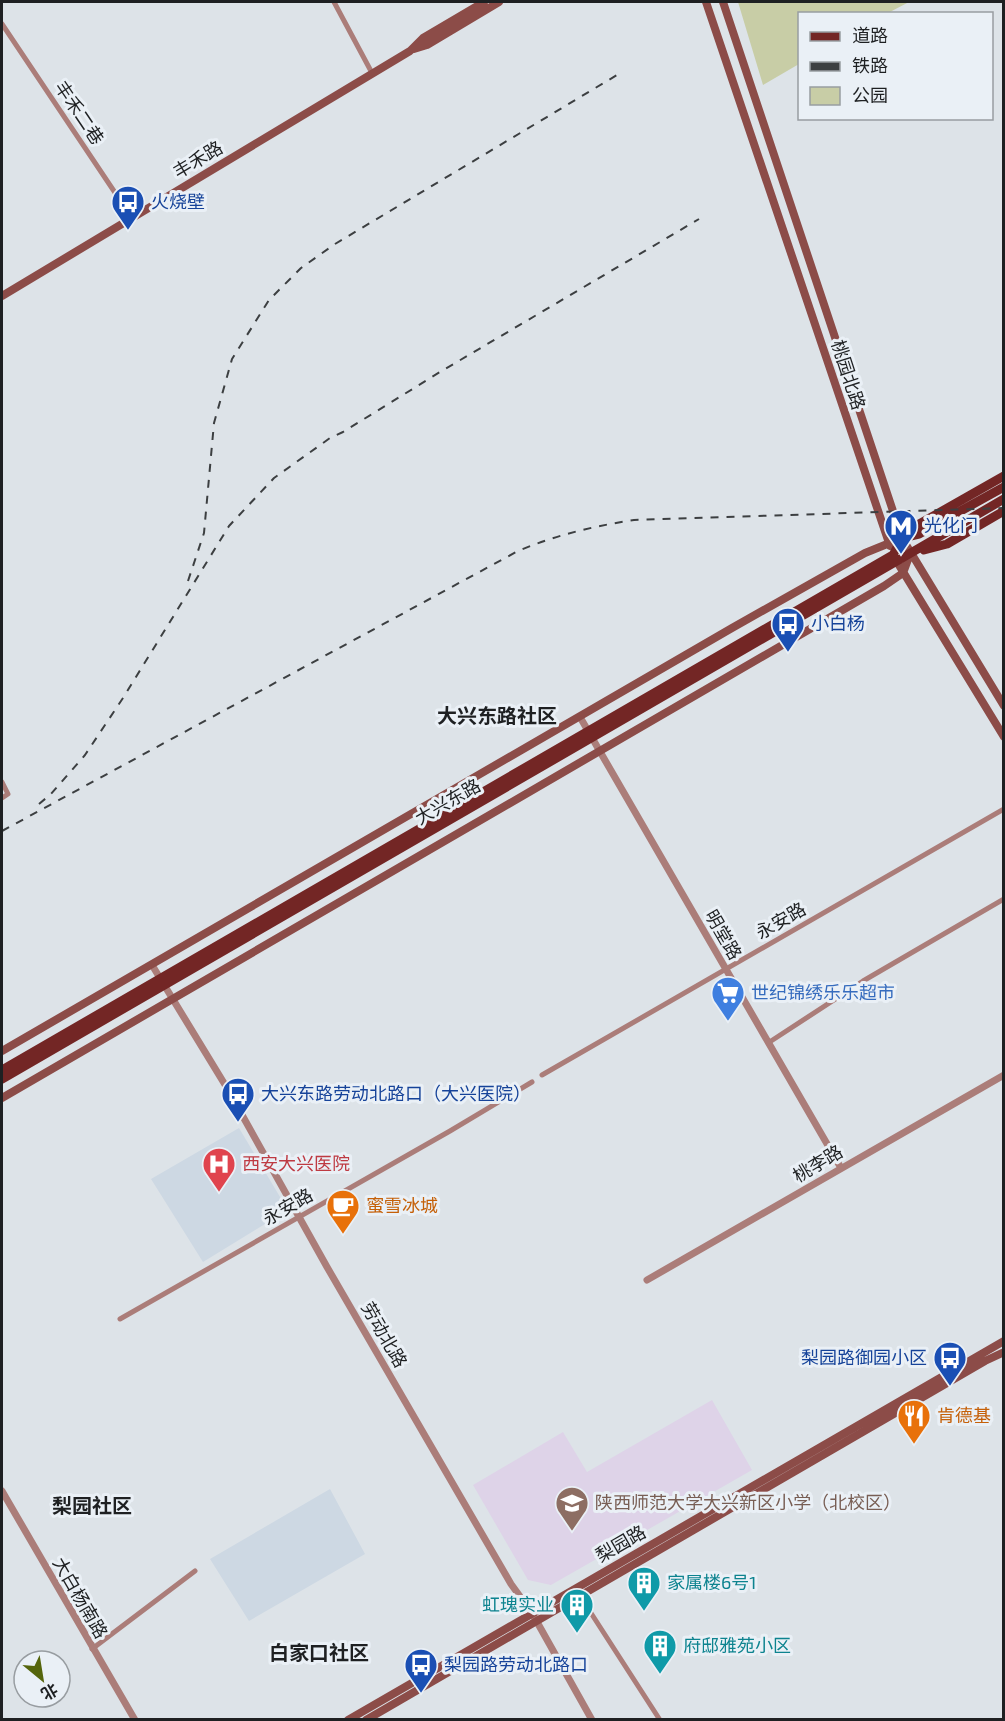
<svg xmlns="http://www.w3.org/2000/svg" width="1005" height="1721" font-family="'Exo 2','Noto Sans SC',sans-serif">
  <rect width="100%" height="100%" fill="#dde3e8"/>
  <path fill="#cdd8e3" d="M 239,1128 L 286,1207 L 283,1213 L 203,1262 L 151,1179 Z
    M 330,1489 L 365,1554 L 249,1621 L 210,1559 Z"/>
  <path fill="#ded3e8" d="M 712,1400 L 752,1470 L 551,1585 L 528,1580 L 473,1485 L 563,1432 L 587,1472 Z"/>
  <path fill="#c8cda6" d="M 738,2 L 909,2 L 888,13 L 800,14 L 799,64 L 763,85 Z"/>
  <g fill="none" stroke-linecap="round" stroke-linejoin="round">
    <path stroke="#ab7d79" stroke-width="5" d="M 334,2 L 372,73
      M 2,24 L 132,218
      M 2,782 L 8,794 L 2,798
      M 768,1043 L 863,981 L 1004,899
      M 542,1075 L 1004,809
      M 120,1319 L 450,1131 L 532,1082
      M 580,1596 L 660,1720
      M 92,1649 L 195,1571"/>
    <path stroke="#ab7d79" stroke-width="7" d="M 580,717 L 841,1168
      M 152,965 L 227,1088 L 327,1267 L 511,1584 L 532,1613 L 592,1720
      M 647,1280 L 1004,1075
      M 2,1491 L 135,1720"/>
    <path stroke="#8c4c48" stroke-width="8" d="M 706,2 L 890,546
      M 723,2 L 902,538 L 1004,706
      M 414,49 L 427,45 L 499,2
      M 2,296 L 410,51 L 423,38 L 484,2
      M 894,557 L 1004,737
      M 2,1051 L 732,628 L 865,553 L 902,538
      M 2,1098 L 884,586 L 903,573 L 910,554
      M 348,1720 L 1004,1341
      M 366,1720 L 985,1361 L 1004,1352"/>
    <path stroke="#732625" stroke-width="9" d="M 903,537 L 914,527 L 1004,476
      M 924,550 L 947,544 L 1004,511
      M 2,1070 L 893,555 L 902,538 L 919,534 L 1004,487
      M 2,1079 L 1004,499"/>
    <path stroke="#3c3f41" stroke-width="2" stroke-dasharray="8 8" stroke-linecap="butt" d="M 188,581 L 204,533 L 214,423 L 232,359 L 269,300 L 301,268 L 335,244 L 617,75
      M 39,804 L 51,794 L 85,755 L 123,698 L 229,526 L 274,478 L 330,438 L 343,432 L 440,372 L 699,219
      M 2,831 L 518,551 C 556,535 594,526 634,520 L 1004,508"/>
  </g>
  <defs>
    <g id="bus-pin" transform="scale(1.725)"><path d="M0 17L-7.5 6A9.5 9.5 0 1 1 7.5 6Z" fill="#1a4fb4" stroke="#eaf0f6"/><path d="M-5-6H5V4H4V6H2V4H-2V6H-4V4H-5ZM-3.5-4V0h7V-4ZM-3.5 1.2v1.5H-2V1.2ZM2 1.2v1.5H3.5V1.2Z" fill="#fff"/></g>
    <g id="metro-pin" transform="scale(1.725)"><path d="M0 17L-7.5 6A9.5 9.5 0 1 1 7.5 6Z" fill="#1a4fb4" stroke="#eaf0f6"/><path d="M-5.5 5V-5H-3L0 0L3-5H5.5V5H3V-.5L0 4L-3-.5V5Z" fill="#fff"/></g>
    <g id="supermarket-pin" transform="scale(1.725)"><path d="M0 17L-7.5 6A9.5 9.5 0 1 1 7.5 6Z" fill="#3f7fe0" stroke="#eaf0f6"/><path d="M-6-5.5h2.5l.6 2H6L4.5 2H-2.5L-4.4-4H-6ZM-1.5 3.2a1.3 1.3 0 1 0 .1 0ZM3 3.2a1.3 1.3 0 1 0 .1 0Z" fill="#fff"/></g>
    <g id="hospital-pin" transform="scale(1.725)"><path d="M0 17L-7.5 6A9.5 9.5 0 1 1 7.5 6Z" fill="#e0444e" stroke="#eaf0f6"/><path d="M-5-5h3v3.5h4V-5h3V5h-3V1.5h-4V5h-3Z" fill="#fff"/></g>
    <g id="cafe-pin" transform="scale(1.725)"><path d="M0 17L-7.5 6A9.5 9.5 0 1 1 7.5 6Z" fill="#e8710a" stroke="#eaf0f6"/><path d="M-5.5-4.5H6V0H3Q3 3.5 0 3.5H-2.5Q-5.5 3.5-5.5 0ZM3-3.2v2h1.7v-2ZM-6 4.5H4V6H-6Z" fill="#fff"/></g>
    <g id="restaurant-pin" transform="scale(1.725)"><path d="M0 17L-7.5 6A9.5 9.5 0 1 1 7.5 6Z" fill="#e8710a" stroke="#eaf0f6"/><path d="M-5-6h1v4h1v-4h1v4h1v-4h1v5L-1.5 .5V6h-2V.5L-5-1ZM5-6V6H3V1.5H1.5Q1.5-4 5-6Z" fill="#fff"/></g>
    <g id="school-pin" transform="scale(1.725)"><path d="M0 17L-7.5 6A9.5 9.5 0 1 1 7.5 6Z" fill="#8d6e63" stroke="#eaf0f6"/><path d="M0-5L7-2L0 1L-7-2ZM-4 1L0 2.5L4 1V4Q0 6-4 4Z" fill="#fff"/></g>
    <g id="building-pin" transform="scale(1.725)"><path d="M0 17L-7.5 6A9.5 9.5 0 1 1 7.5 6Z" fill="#0f9aa8" stroke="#eaf0f6"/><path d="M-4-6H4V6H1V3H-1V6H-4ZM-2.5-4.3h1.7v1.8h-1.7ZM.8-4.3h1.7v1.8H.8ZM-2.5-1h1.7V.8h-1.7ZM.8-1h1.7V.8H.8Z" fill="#fff"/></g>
  </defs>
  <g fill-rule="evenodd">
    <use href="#bus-pin" x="128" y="202"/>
    <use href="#metro-pin" x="901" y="526"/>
    <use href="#bus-pin" x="788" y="624"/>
    <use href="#supermarket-pin" x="728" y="993"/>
    <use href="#bus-pin" x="238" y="1094"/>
    <use href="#hospital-pin" x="219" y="1164"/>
    <use href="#cafe-pin" x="343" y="1206"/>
    <use href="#bus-pin" x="950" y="1358"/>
    <use href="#restaurant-pin" x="914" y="1416"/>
    <use href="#school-pin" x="572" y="1503"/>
    <use href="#building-pin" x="644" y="1583"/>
    <use href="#building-pin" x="577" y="1605"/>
    <use href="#building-pin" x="660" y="1646"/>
    <use href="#bus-pin" x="421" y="1665"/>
  </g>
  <g text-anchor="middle" stroke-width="6" stroke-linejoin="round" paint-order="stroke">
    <g font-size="18" fill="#1e2022" stroke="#eaf0f6">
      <text transform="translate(79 113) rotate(56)" y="6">丰禾二巷</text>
      <text transform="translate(198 160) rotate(-31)" y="6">丰禾路</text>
      <text transform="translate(848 375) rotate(72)" y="6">桃园北路</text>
      <text transform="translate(448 802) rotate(-30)" y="6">大兴东路</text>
      <text transform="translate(781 921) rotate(-30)" y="6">永安路</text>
      <text transform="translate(723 935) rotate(60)" y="6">明堂路</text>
      <text transform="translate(818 1164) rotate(-31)" y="6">桃李路</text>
      <text transform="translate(288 1207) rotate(-30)" y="6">永安路</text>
      <text transform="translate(384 1335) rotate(60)" y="6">劳动北路</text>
      <text transform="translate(621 1544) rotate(-30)" y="6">梨园路</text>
      <text transform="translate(80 1598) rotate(60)" y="6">大白杨南路</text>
    </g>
    <g font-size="18" fill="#164399" stroke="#eaf0f6" text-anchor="start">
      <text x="151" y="208">火烧壁</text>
      <text x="924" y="532">光化门</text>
      <text x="811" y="630">小白杨</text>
      <text x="261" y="1100">大兴东路劳动北路口（大兴医院）</text>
      <text x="927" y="1364" text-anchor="end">梨园路御园小区</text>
      <text x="444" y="1671">梨园路劳动北路口</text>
    </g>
    <g font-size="18" fill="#366cbe" stroke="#eaf0f6" text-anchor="start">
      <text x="751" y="999">世纪锦绣乐乐超市</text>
    </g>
    <g font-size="18" fill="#be3a42" stroke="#eaf0f6" text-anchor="start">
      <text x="242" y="1170">西安大兴医院</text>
    </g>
    <g font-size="18" fill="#c56008" stroke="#eaf0f6" text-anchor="start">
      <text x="366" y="1212">蜜雪冰城</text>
      <text x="937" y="1422">肯德基</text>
    </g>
    <g font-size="18" fill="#785e54" stroke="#eaf0f6" text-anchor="start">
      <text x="595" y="1509">陕西师范大学大兴新区小学（北校区）</text>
    </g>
    <g font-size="18" fill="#0d838f" stroke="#eaf0f6" text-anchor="start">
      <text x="667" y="1589">家属楼6号1</text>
      <text x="554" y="1611" text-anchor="end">虹瑰实业</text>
      <text x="683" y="1652">府邸雅苑小区</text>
    </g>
    <g font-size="20" font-weight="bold" fill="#1e2022" stroke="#eaf0f6">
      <text x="497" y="723">大兴东路社区</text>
      <text x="92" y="1513">梨园社区</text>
      <text x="319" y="1660">白家口社区</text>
    </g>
  </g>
  <rect width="1005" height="1721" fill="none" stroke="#1e2022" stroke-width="6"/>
  <rect x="798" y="12" width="195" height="108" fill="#eaf0f6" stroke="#989da1" stroke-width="1.5"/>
  <rect x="810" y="32" width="30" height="9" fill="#732625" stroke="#989da1" stroke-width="1.5"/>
  <text x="852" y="42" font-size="18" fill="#1e2022">道路</text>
  <rect x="810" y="62" width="30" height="9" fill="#3c3f41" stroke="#989da1" stroke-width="1.5"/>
  <text x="852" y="72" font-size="18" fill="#1e2022">铁路</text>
  <rect x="810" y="87" width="30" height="18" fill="#c8cda6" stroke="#989da1" stroke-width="1.5"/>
  <text x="852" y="102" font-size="18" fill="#1e2022">公园</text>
  <g transform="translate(42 1679) rotate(150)"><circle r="28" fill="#eaf0f6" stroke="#989da1" stroke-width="1.5"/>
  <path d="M0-4.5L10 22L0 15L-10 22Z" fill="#55650c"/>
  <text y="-9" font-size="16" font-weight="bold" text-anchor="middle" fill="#1e2022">北</text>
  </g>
</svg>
